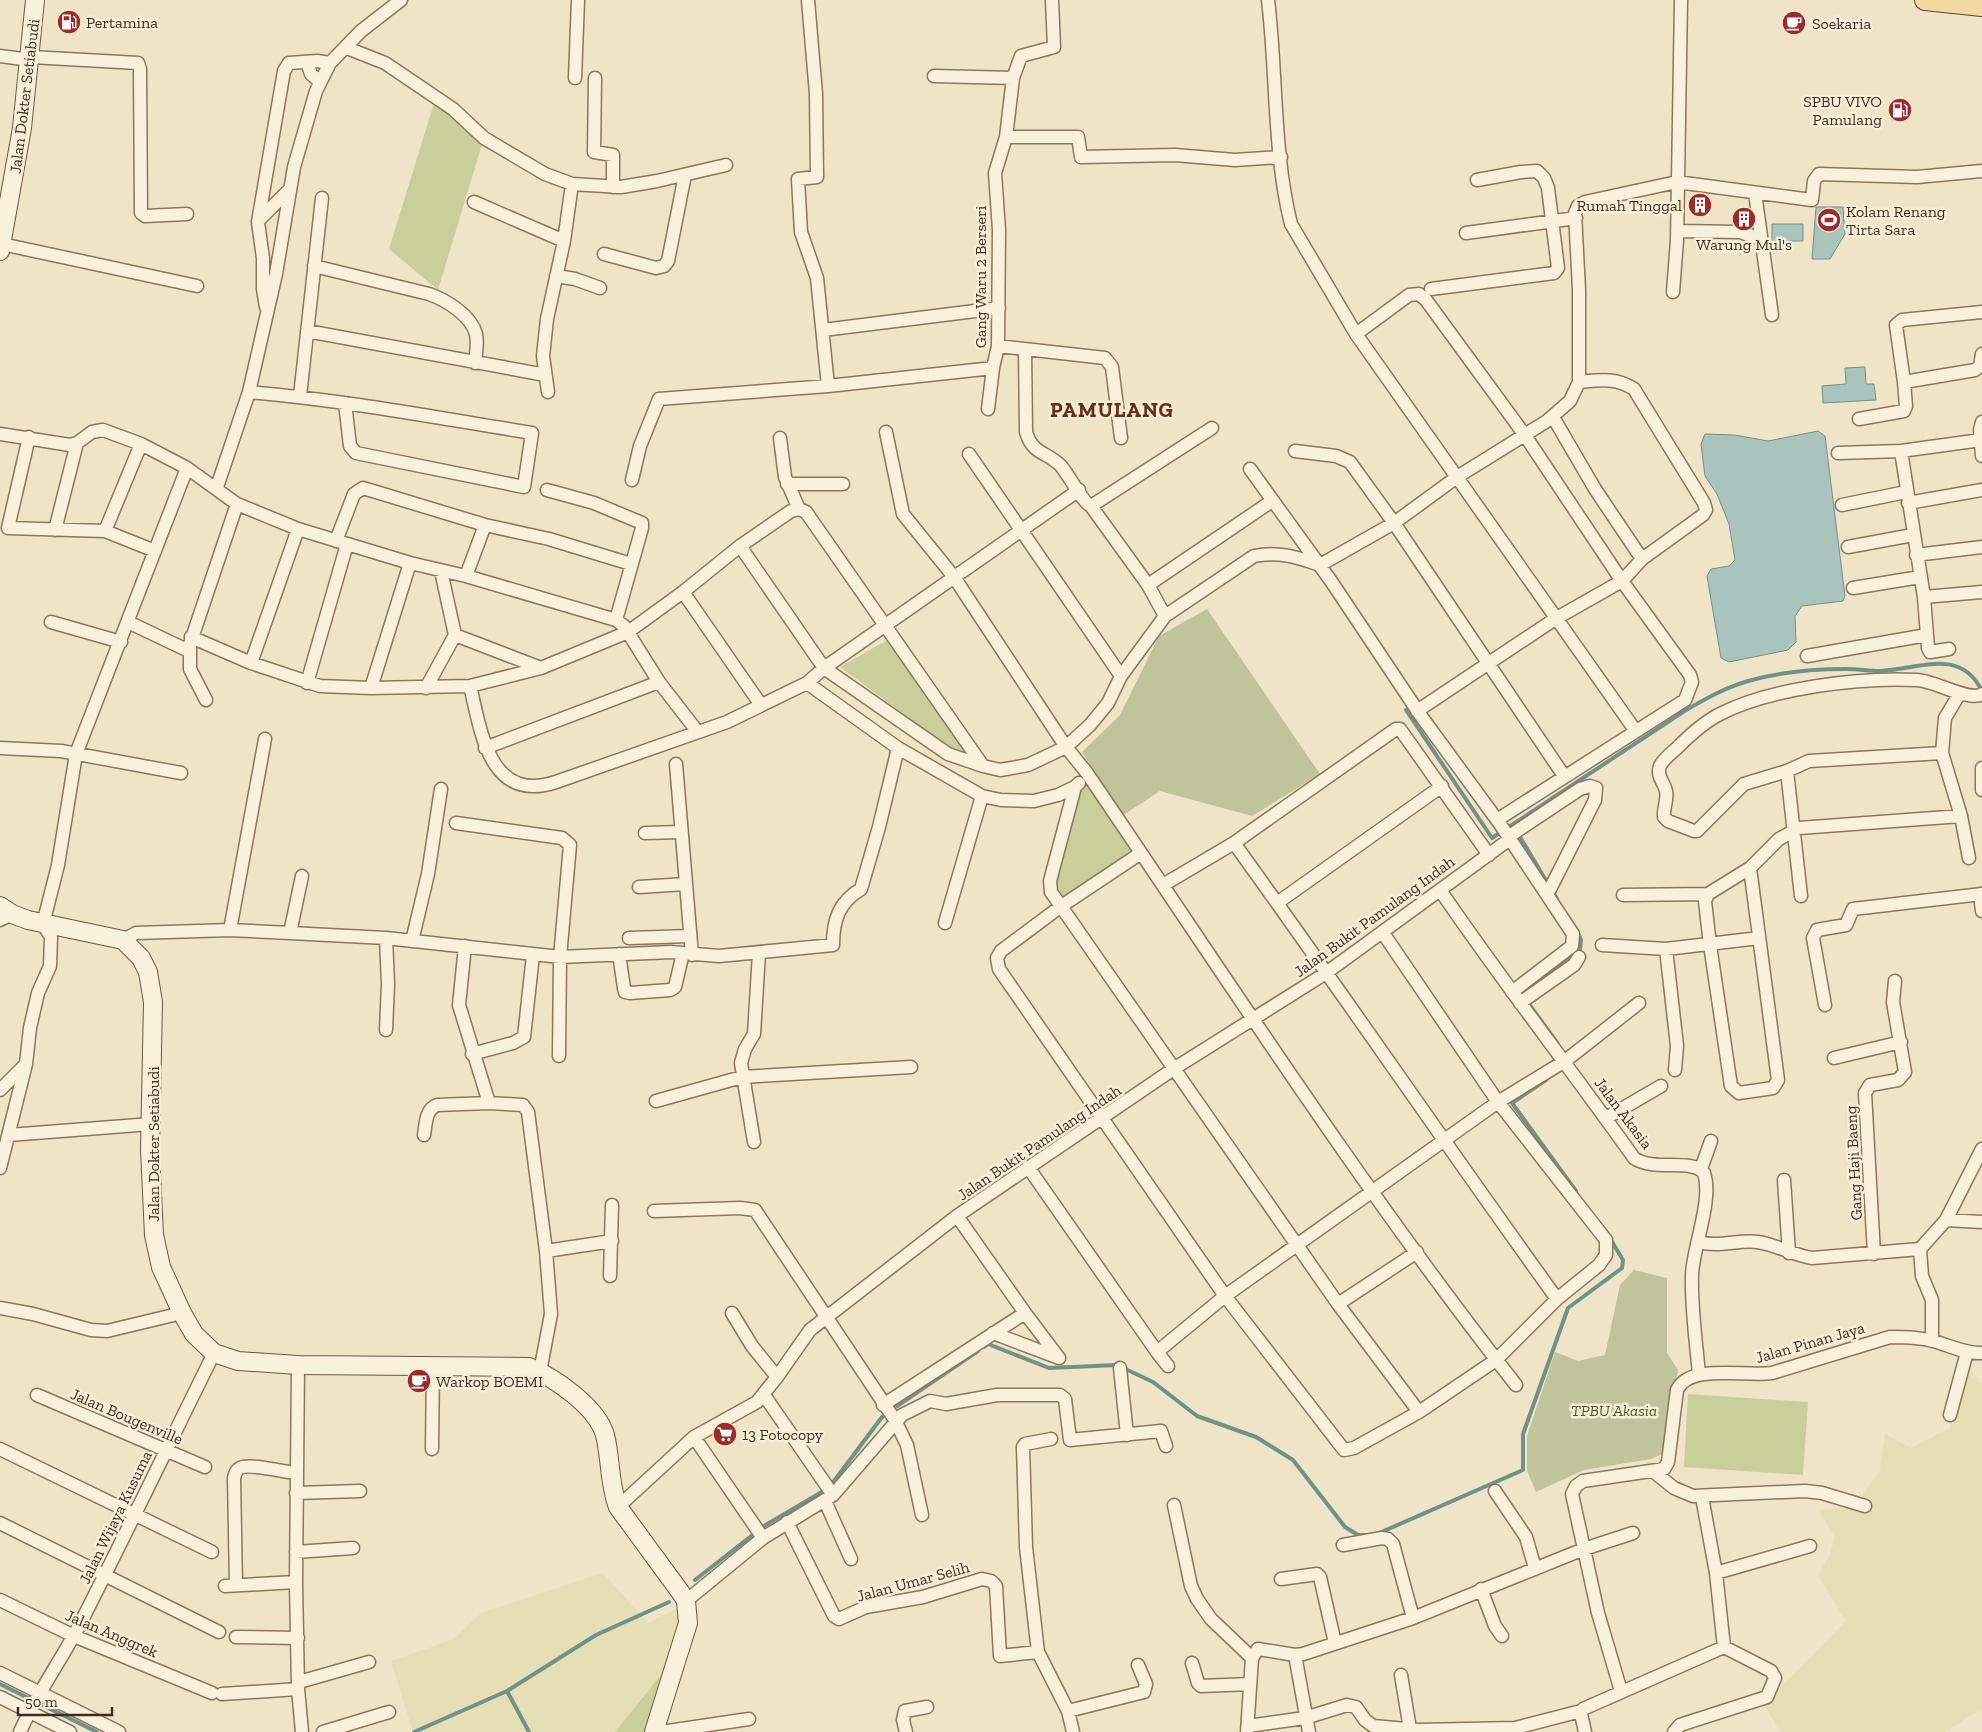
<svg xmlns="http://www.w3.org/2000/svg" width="1982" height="1732" font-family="'Zilla Slab',serif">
  <rect width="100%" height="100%" fill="#f0e4c8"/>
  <path fill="#e6deb5" d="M 1965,1362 L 1982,1383 L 1982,1709 L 1944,1732 L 1780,1732 L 1764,1704 L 1846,1621 L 1818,1576 L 1829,1556 L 1835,1538 L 1819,1510 L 1855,1506 L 1880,1470 L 1885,1434 L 1911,1448 L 1950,1428 Z
    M 603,1573 L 648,1623 L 678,1608 L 685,1623 L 677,1655 L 615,1732 L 413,1732 L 391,1661 L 454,1639 L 481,1613 Z"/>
  <path fill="#c9cf9b" d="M 435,100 L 483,141 L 438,290 L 389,249 Z
    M 889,639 L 972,755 L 948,747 L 840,667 Z
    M 1087,783 L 1134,851 L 1062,899 L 1054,885 L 1080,790 Z
    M 1688,1394 L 1808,1402 L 1803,1475 L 1684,1467 Z
    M 677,1655 L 653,1732 L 615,1732 Z"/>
  <path fill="#bfc49a" d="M 1207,609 L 1320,774 L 1252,816 L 1160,791 L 1122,816 L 1082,752 L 1120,715 L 1159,636 Z
    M 1634,1270 L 1667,1278 L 1667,1353 L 1678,1370 L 1664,1453 L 1651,1459 L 1584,1470 L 1536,1492 L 1527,1471 L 1527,1436 L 1555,1352 L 1578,1361 L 1605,1355 L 1620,1285 Z"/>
  <path fill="#a9c4bc" stroke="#6f938a" d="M 1816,207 L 1843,207 L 1845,234 L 1830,259 L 1812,259 Z
    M 1772,224 L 1803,224 L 1803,241 L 1772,241 Z
    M 1865,367 L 1866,384 L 1874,384 L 1876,400 L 1823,403 L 1822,386 L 1846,384 L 1845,368 Z
    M 1818,431 L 1825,436 L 1845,596 L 1843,601 L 1802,606 L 1795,616 L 1796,642 L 1788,650 L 1729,662 L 1721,658 L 1707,576 L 1711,569 L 1729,566 L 1735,560 L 1729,524 L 1717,494 L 1705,476 L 1701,444 L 1705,434 L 1735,435 L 1768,441 Z"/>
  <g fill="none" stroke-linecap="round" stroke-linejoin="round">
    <path stroke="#6f938a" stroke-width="4" d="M 1406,710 L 1492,838 L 1686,710 C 1707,698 1728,686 1752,680 C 1781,672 1816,669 1846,669 C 1857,669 1869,671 1880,671 C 1917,670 1960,646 1982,691
      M 1517,832 L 1557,899
      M 1558,1044 L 1521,993 L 1580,949 L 1581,940 L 1578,933
      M 1546,1080 L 1512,1103 L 1576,1191
      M 984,1347 L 988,1344 L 1049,1368 L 1117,1365 L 1153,1382 L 1197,1416 L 1256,1437 L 1293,1460 L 1345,1527 L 1358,1535 L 1371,1535
      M 897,1406 L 978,1351
      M 1377,1534 L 1523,1470 L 1523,1434 L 1568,1308 L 1622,1268 L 1623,1260 L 1611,1240
      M 695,1580 L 764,1526 L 820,1493 L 834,1481 L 882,1417
      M 0,1684 L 97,1732
      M 507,1691 L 529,1732
      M 414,1732 L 507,1691 L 596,1635 L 669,1602"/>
    <g stroke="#8d765c" stroke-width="15">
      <path id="street" d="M 808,0 L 816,94 L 817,177 L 798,179 L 801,232 L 817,278 L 828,386
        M 1268,0 C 1277,74 1273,152 1291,224 L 1356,334 L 1635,730
        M 347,48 L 385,63 L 453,109 L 484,138 L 545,174 L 572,184 L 621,187 L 657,181 L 726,165
        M 0,56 L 30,60
        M 31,57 L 138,63 L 140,69 L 141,213 L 145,216 L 187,214
        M 307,62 L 311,74 L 320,82
        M 934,76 L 1013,78
        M 575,78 L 578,0
        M 595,78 L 594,152 L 613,155 L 613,187
        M 1006,137 L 1078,137 L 1081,157 L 1175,155 L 1235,160 L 1281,157
        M 1755,193 L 1772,315
        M 474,202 L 564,241
        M 258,221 L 290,189
        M 1677,231 L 1740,232 L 1761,239
        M 1466,233 L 1576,218
        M 2,244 L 197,286
        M 604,254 L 656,268 L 664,266 L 668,261 L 685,175
        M 314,266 L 429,294 C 446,300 471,315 476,334 C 478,343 476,354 475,363
        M 556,276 L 575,279 L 600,288
        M 1431,289 L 1554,273 L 1558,268 L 1548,188 L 1544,178 L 1537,171 L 1521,172 L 1477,180
        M 1673,292 L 1677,240 L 1681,0
        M 266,307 L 263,289 L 263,258 L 258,222 L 284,71 L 289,63 L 317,61 L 330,63
        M 1982,312 L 1902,320 L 1896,325 L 1904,382 L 1975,370 L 1980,366 L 1982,354
        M 823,330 L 999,308
        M 307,331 L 540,374
        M 1356,334 L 1409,295 L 1419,294 L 1426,300 L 1524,434 L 1622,581 L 1690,675 L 1692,682 L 1685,700 L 1497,820
        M 998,346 L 1105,358 L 1112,367 L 1121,438
        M 1025,349 L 1026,432 C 1033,455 1046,451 1061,466 C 1068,474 1084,504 1091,506 L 1148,585 L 1165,616
        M 249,392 C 344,400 438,418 532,433 L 524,487 L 356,453 L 350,446 L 345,403
        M 548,392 L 543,356 L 547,319 L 564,241 L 572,184
        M 300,396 L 322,198
        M 988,409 L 993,368
        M 1553,417 L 1595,489 L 1642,559
        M 1859,419 L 1904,411 L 1906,406 L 1904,382
        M 1982,422 L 1980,430 L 1982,456
        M 886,432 L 903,514 L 954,577 L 1066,747 L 1087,773 C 1227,979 1362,1189 1516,1385
        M 0,434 L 70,445 L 77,443 L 92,432 L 103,430 L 141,444 L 187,468 L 237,504 L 298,529 L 410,563 L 466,576 L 616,620 L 624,626 L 659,682 L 697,731
        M 29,437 L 8,528 L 105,531 L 155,551
        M 780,438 L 785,477 L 799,509
        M 1295,451 L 1336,456 L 1350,462 L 1394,523 L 1564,776
        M 1901,451 L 1924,597 L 1928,648 L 1930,652 L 1949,649
        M 1838,453 L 1901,451 L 1981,440
        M 969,454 L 1121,676
        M 1250,469 L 1331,581 L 1421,716 L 1500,824 L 1573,934 L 1572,946 L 1512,992
        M 632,480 L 640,446 L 659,399 L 828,386 L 993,368 L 998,346 L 999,230 L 995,173 L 1006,137 L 1013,78 L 1021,56 L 1054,47 L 1052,0
        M 787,484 L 843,484
        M 217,487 L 249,392 L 276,274 L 294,167 L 316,91 L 330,63 L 361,31 L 401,0
        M 547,490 L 594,503 L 642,523 L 642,528 L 616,620
        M 1908,503 L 1982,490
        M 1842,505 L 1906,492
        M 1091,506 L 1212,428
        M 55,530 L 77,443
        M 105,531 L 141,444
        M 336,541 L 354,494 L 363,488 L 485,525 L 549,539 L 631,564
        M 740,546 L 824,668 L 948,754 L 983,766 L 1000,770 L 1028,765 L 1066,747 L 1090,725 L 1108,703 L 1121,676 L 1165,616 L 1254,556 C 1278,551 1297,557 1320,565 L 1394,523 L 1457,477 L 1547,421 L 1570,401 L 1579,382 L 1579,290 L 1575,213 L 1578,206 L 1585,202 L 1677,182 L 1812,200 L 1814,181 L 1819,174 L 1917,177 L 1982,171
        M 1848,547 L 1913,535
        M 1916,555 L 1982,547
        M 466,576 L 485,525
        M 1148,585 L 1272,501
        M 1853,588 L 1920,577
        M 683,592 L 761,705
        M 1924,597 L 1982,592
        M 51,622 L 121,642
        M 128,622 L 189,651
        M 455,635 L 541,668
        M 191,637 L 251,663 L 320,686 L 371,688 L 470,686 L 541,668 L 628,632 L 683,592 L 740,546 L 791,511 L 799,509 L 806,512 L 983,766
        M 1807,656 L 1927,635
        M 251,663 L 298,529
        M 307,683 L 347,544
        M 807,683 L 898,748 L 982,796 L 1001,800 L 1034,801 L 1058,795 L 1075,787 L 1079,783
        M 470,686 C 481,731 489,804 556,782 L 727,722 L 807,683 L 824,668 L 1079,490
        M 371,688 L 410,563
        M 426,688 L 455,635 L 441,571
        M 1960,693 L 1945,718 L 1942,753 L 1961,816 L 1969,858
        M 206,700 L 190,669 L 190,644 L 237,504
        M 1417,711 L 1555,619 L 1622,581 L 1642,559 L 1703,515 L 1706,510 L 1704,503 L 1634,389 C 1616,377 1599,380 1579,382
        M 0,748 L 61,751 L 181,773
        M 485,748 L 659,682
        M 1942,753 L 1809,761 L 1787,771 L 1744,784 L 1697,831 L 1694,831 L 1668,821 L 1664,817 C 1663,808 1668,800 1666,791 C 1664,782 1656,776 1660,766 C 1663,759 1673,752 1678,747 C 1691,734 1704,722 1720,714 C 1771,688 1860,677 1917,680 C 1936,681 1969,702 1982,694
        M 676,764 L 692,955
        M 1982,768 L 1982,790
        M 1787,771 L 1801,896
        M 1075,787 L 1050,881 L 1051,892 L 1338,1304 L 1419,1412
        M 456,823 L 562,838 L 570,845 L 560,957 L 559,1056
        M 645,833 L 681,832
        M 1508,837 L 1580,789 L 1590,786 L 1596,788 L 1595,800 L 1547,895
        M 1234,843 C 1343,994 1448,1148 1557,1299
        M 1141,853 L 1060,907 L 1001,951 L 997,958 L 999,969 L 1225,1296 L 1344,1450 L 1354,1448 L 1419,1412 L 1496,1360 L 1557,1299 L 1599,1265 L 1606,1255 L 1606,1240 L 1498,1102 L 1383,933
        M 1750,868 L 1778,1080 L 1773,1088 L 1739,1093 L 1731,1086 L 1710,945 L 1705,901 L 1708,894 L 1750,868 L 1779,839 L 1799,828 L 1961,816
        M 1163,885 L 1234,843 L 1396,729 L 1400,729 L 1489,855
        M 639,887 L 686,884
        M 1440,890 C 1502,981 1570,1068 1634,1158 C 1653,1172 1693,1158 1704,1173 C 1713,1201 1693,1246 1692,1275 C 1691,1308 1696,1341 1699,1374
        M 1980,894 L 1982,911
        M 1623,895 L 1708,894
        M 1277,903 L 1442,786
        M 0,920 L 12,914
        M 945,923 L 982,796
        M 230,930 L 265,739
        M 290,933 L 302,876
        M 629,938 L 690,936
        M 123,940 L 136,933 L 230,930 L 290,933 L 386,938 L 560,957 L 671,952 L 719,956 L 833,945 C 833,920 839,902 861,889 L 879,827 L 898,748
        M 412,941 L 428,874 L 441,789
        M 1602,945 L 1666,949 L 1759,938
        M 465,946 L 459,1005 L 489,1103
        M 1666,949 L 1677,1046 L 1675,1070
        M 619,954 L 624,988 L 625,992 L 630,993 L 670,990 L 675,987 L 683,953
        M 1520,1003 L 1574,965 L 1579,957
        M 1825,1005 L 1813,938 L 1817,930 L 1846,925 L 1853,909 L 1982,894
        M 386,1030 L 388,984 L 386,938
        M 472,1054 L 513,1043 L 524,1037 L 533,955
        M 1834,1058 L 1901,1042
        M 0,1090 L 26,1064
        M 656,1101 L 742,1077 L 911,1067
        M 1606,1118 L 1661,1086
        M 9,1135 L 151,1124
        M 424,1135 C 426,1124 425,1110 437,1105 L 489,1103 L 523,1105 L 528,1112 L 546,1251 L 551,1314 L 540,1372
        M 754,1142 L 741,1063 L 745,1049 L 754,1034 L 759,953
        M 1028,1167 L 1157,1352 L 1225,1296 L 1498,1102 L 1565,1061 L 1639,1003
        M 0,1168 L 26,1064 L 30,1028 L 38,993 L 50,966 L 51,937 L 43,924 L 58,865 L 76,754 L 187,468
        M 1701,1169 L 1711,1141
        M 1784,1180 L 1789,1253
        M 654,1211 L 740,1208 L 755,1210 L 895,1420 L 907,1445 L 922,1515
        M 1946,1220 L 1982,1222
        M 1699,1242 C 1719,1248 1739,1239 1758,1242 C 1777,1245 1793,1255 1812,1258 L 1920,1249 L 1946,1220 L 1982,1149
        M 1920,1249 L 1922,1276 L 1932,1300 L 1932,1341
        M 546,1251 L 612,1241
        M 1874,1254 L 1865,1093 L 1870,1085 L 1898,1080 L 1905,1072 L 1893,1002 L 1895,981
        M 610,1276 L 612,1205
        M 1338,1304 L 1417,1252
        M 0,1308 L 33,1314 L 91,1330 L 107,1331 L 182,1313
        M 732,1313 L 752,1346 L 777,1377
        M 1025,1313 L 1059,1358
        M 993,1333 L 1059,1358
        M 1157,1352 L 1168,1366
        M 298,1365 L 296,1582 L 298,1689 L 302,1732
        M 1120,1368 L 1127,1435
        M 37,1395 L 205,1467
        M 764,1395 L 833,1495
        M 883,1405 L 1025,1313 L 957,1216
        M 1950,1415 L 1967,1352
        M 694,1437 L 763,1538
        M 1051,1439 L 1025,1444 L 1023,1447 L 1026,1547 L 1038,1652 L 1068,1711 L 1073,1732
        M 0,1449 L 212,1552
        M 432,1449 L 433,1367
        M 1654,1472 L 1674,1488 L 1693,1496 L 1805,1491 L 1822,1493 L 1865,1506
        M 1495,1491 L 1526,1537 L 1535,1568
        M 296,1493 L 360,1491
        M 1702,1497 L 1716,1573 L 1724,1647
        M 825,1501 L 851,1559
        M 1174,1505 L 1191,1586 L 1197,1599 L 1211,1619 L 1252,1658
        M 618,1507 L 694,1437 L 757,1402 L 777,1377 L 810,1330 L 957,1216 L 1175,1068 L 1326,973 L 1510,839
        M 787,1522 L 834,1616 L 839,1619 L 866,1607 L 923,1597 L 982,1579 L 991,1581 L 996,1586 L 1000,1656 L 1038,1652
        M 0,1523 L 219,1632
        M 1343,1545 L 1382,1538 L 1388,1539 L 1393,1544 L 1413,1618
        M 296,1552 L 353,1548
        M 1716,1573 L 1810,1546
        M 1281,1579 L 1317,1574 L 1320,1577 L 1335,1643
        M 236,1585 L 234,1478 C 235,1474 236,1470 240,1468 C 248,1463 285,1472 296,1473
        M 225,1586 L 296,1582
        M 1481,1589 L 1495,1626 L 1502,1636
        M 0,1600 L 74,1636 L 212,1693
        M 686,1601 L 763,1538 L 833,1495 L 902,1415 L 930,1401 L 946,1404 L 997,1395 L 1060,1395 L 1065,1399 L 1070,1440 L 1161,1431 L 1166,1446
        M 236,1637 L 298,1638
        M 1295,1655 L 1309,1732
        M 1192,1663 L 1198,1683 L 1201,1686 L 1250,1684
        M 0,1673 L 119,1732
        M 1401,1675 L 1410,1729
        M 299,1682 L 369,1662
        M 1621,1691 L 1598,1613 L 1572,1494 L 1576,1486 L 1583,1481 L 1664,1469 L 1668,1462 L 1677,1390 C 1690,1363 1745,1377 1772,1373 L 1890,1337 C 1904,1337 1919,1337 1933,1341 C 1949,1345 1965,1354 1982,1353
        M 222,1694 L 298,1689
        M 0,1697 L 70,1732
        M 1068,1711 L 1144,1692 L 1146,1684 L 1138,1665
        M 1248,1726 L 1305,1718 L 1347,1705 L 1356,1707 L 1365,1720 L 1373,1726 L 1418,1730 L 1515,1728 L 1581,1711
        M 20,1732 C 36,1695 60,1662 79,1626 C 125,1536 169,1444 214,1353
        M 323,1732 L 389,1712
        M 661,1732 L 749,1719
        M 906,1732 L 903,1720 L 905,1711 L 927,1707
        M 1247,1732 L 1252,1658 L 1258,1649 L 1295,1655 L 1303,1654 L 1413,1618 L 1584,1549 L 1633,1533
        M 1585,1732 L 1581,1714 L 1583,1709 L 1724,1647
        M 1674,1732 L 1680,1725 L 1767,1697 L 1775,1678 L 1771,1671 L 1724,1647"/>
    </g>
    <g stroke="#6f573f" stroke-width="20">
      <path id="secondary" d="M 0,251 L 22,128 L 35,0
        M 0,906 L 12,914 L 28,920 L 123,940 L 141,958 L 148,972 L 153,1002 L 150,1150 L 154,1235 L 161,1267 L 182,1313 L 194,1334 L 214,1353 L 238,1361 L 298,1365 L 529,1367 C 555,1378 597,1407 605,1435 C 611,1459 609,1484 618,1507 L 681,1593 L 686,1601 L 688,1623 L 654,1732"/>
    </g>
    <g stroke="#5b4430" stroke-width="22">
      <path id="primary" d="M 1925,0 L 1982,6"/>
    </g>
    <use href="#street" stroke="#faf1dc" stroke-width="12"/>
    <use href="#secondary" stroke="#faf1dc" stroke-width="18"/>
    <use href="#primary" stroke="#f3d9a0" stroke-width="20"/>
  </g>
  <defs>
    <g id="fuel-disc" transform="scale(1.25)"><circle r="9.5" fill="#9e2a2b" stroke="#f7eed8"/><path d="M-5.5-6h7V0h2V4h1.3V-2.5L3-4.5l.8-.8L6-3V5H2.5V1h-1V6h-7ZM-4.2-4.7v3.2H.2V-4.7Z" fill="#fff"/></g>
    <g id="cafe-disc" transform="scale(1.25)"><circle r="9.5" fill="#9e2a2b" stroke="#f7eed8"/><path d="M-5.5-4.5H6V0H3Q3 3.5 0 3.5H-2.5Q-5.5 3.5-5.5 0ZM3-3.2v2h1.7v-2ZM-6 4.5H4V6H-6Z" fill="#fff"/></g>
    <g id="building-disc" transform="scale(1.25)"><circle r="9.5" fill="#9e2a2b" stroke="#f7eed8"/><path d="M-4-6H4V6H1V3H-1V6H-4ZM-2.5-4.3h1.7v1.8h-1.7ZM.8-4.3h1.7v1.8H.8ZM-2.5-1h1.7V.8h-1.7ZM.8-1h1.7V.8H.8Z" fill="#fff"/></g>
    <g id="stadium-disc" transform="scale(1.25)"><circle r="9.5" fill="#9e2a2b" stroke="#f7eed8"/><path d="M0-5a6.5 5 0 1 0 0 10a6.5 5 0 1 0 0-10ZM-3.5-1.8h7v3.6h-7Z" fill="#fff"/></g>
    <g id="supermarket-disc" transform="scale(1.25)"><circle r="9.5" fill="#9e2a2b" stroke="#f7eed8"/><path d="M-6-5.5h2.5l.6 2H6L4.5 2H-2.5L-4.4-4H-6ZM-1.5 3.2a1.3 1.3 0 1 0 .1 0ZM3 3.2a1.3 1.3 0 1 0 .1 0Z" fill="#fff"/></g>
  </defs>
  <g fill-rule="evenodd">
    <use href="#fuel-disc" x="69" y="22"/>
    <use href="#cafe-disc" x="1794" y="23"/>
    <use href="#fuel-disc" x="1900" y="110"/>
    <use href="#building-disc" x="1700" y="205"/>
    <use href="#building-disc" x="1744" y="219"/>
    <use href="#stadium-disc" x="1829" y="220"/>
    <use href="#cafe-disc" x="419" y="1381"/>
    <use href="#supermarket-disc" x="725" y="1434"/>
  </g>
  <g text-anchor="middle" stroke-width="5" stroke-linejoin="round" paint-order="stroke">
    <g font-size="16" fill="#3d2e20" stroke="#f7eed8" text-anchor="start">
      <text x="86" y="28">Pertamina</text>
      <text x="1812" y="29">Soekaria</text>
      <text x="1882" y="107" text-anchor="end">SPBU VIVO<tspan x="1882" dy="18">Pamulang</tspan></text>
      <text x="1682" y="211" text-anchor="end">Rumah Tinggal</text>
      <text x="1846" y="217">Kolam Renang<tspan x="1846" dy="18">Tirta Sara</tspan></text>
      <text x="1744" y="250" text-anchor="middle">Warung Mul's</text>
      <text x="436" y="1387">Warkop BOEMI</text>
      <text x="742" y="1440">13 Fotocopy</text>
    </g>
    <g font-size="16" fill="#3d2e20" stroke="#f7eed8">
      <text transform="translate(24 96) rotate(-83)" y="6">Jalan Dokter Setiabudi</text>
      <text transform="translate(980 277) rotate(-90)" y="6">Gang Waru 2 Berseri</text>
      <text transform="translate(1374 916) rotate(-36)" y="6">Jalan Bukit Pamulang Indah</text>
      <text transform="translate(1624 1113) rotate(53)" y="6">Jalan Akasia</text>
      <text transform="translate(1039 1142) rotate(-34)" y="6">Jalan Bukit Pamulang Indah</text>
      <text transform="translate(153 1144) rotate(-90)" y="6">Jalan Dokter Setiabudi</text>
      <text transform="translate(1853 1163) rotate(-93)" y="6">Gang Haji Baeng</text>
      <text transform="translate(1810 1342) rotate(-16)" y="6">Jalan Pinan Jaya</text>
      <text transform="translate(127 1416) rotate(23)" y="6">Jalan Bougenville</text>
      <text transform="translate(115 1517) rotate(-64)" y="6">Jalan Wijaya Kusuma</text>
      <text transform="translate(913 1581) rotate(-15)" y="6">Jalan Umar Selih</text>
      <text transform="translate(112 1633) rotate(23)" y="6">Jalan Anggrek</text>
    </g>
    <g font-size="16" font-style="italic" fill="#4d5a26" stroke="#f7eed8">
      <text x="1614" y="1416">TPBU Akasia</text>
    </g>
    <g font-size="21" font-weight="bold" letter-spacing="1" fill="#6b2e1e" stroke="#f7eed8">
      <text x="1112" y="417">PAMULANG</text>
    </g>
  </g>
  <path d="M18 1707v8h94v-8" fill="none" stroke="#3d2e20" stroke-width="2.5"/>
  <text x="25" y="1707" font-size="15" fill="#3d2e20" stroke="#f7eed8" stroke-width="4" paint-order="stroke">50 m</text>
</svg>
